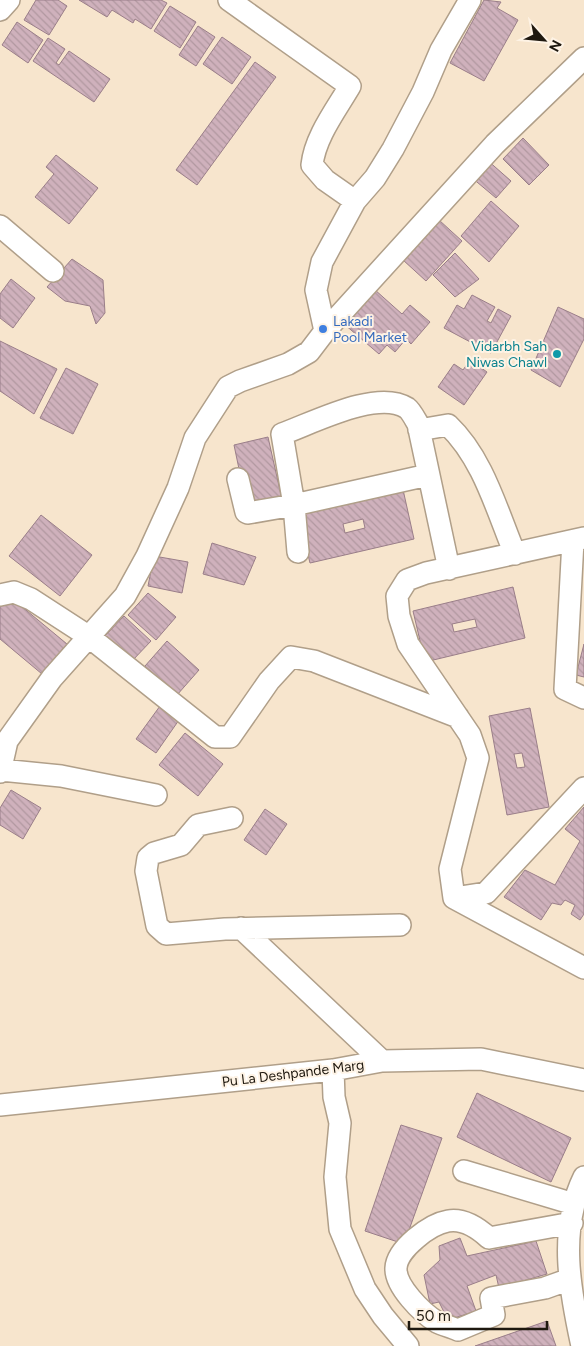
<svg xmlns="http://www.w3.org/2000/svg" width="584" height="1346" font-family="Figtree,sans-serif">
  <defs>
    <pattern id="building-back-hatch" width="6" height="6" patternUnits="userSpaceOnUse" patternTransform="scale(1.25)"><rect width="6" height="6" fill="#cfb1bc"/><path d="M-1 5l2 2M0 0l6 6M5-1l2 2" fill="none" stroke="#b198a0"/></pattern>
  </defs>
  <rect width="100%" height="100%" fill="#f7e5cd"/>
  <path fill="url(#building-back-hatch)" stroke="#9a7e89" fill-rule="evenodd" d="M 36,0 L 58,0 L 67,6 L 49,35 L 24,20 Z
    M 79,0 L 161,0 L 167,3 L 151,29 L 135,19 L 133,23 L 112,10 L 107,17 Z
    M 484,0 L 501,2 L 497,8 L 518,20 L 484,81 L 450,63 Z
    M 170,6 L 196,22 L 180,48 L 154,31 Z
    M 17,22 L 43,40 L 28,63 L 2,45 Z
    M 198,26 L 215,37 L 196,66 L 179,55 Z
    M 222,37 L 251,57 L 232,84 L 203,64 Z
    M 48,38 L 65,49 L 56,63 L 59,65 L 69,51 L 110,79 L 94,102 L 33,61 Z
    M 255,62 L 276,77 L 197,185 L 176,170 Z
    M 523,138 L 549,165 L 529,185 L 503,159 Z
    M 56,155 L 98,188 L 69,224 L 35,197 L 54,174 L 46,167 Z
    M 486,159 L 511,181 L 496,198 L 471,177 Z
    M 491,201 L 519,226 L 489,262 L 461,236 Z
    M 439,220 L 462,241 L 426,281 L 403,260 Z
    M 455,253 L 479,279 L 455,297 L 433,275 Z
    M 72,259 L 103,280 L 105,313 L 96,324 L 90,306 L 65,301 L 47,287 Z
    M 11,279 L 35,298 L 13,328 L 0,318 L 0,294 Z
    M 374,289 L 402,314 L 410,305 L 430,322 L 411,344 L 406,339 L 395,352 L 387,345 L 379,354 L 344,324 Z
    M 472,295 L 495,307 L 487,321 L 491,323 L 498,309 L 511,316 L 491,353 L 444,328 L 457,305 L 464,309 Z
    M 558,307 L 584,319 L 584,339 L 560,387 L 531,370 Z
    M 0,341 L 57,369 L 34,414 L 0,391 Z
    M 470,360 L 487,372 L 464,405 L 438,387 L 454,364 L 463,370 Z
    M 66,368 L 98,384 L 73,434 L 40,418 Z
    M 268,437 L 283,504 L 248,512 L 234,445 Z
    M 402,485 L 414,539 L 310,563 L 297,510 ZM 363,519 L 365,528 L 345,533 L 343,524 Z
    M 41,515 L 92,555 L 60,596 L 9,556 Z
    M 212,543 L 256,557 L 244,585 L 203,574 Z
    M 154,556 L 188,562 L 182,593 L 148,586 Z
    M 513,587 L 525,638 L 425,662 L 413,611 ZM 475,619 L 477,627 L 454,632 L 452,624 Z
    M 148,593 L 176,617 L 156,640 L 128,615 Z
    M 9,596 L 67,644 L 42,674 L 0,639 L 0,606 Z
    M 124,616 L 151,641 L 132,661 L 105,636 Z
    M 167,641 L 199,670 L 177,695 L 145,666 Z
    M 584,644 L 584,677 L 576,675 Z
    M 160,706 L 179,720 L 156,753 L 136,739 Z
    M 530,708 L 549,807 L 507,815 L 489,716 ZM 522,753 L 525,767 L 517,768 L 514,754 Z
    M 185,733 L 223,764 L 198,796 L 159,765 Z
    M 11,790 L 41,808 L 23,839 L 0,825 L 0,808 Z
    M 584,807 L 584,914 L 580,920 L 571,914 L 575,905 L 565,900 L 561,905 L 552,903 L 541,920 L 504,897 L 525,870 L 555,885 L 580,841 L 565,829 Z
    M 265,809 L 287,824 L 266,855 L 244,840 Z
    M 477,1093 L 571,1138 L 551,1182 L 457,1137 Z
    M 401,1125 L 442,1138 L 404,1244 L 365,1231 Z
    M 460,1238 L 467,1256 L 536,1241 L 547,1274 L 499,1288 L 496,1275 L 467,1286 L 476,1311 L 448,1320 L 439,1302 L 430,1304 L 424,1275 L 440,1260 L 439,1246 Z
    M 547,1321 L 556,1346 L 475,1346 Z"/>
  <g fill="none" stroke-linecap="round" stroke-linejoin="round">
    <g stroke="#b09f89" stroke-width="24">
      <path id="minor" d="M 229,0 L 350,86 C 336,110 315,137 312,165 L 325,180 L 355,201
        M 0,10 L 9,0
        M 0,226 L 53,271
        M 325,331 L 316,290 L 322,262 L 355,201 L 375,178 L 393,149 L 423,92 L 441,50 L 470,0
        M 419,430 L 448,425 C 483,458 497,511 515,554
        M 428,475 L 294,505 L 282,434 C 313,423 377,389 407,408 C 411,411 415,419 418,424 L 449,569
        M 238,479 L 246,512 L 248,513 L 294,505 L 298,552
        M 573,541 L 565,689 L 584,698
        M 0,595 L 14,592 L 31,599 L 88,636 L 215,737 L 230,737 L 269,681 L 291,657 L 314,661 L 458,717
        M 1,770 L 61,776 L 156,795
        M 0,772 L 7,741 L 52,678 L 125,596 L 147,556 L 178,488 L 195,438 L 228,387 L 240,381 L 288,364 L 309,352 L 325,331 L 495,144 L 584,58
        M 584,788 L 486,893 L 454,898 L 584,968
        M 232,818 L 198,825 L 181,845 L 154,853 L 148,858 L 146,871 L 157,926 L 166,934 L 225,929 L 400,925
        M 454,898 L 450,869 L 478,758 L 470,735 L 408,644 L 399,616 L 397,596 L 407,580 L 426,573 L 584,538
        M 241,928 L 382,1061
        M 333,1070 L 334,1097 L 340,1123 L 335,1177 L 340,1229 L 365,1289 L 383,1316 L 408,1346
        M 0,1105 L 333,1070 L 382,1061 L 481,1059 L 584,1080
        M 464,1171 L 574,1204
        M 570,1279 L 545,1288 L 491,1298 L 494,1315 L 458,1330 C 451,1327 443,1325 437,1322 C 422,1313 395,1286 396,1268 C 397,1249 430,1224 448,1221 C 464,1218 478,1228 489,1238 L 572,1223
        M 582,1346 C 570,1291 558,1230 584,1177"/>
    </g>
    <use href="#minor" stroke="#fff" stroke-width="21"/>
  </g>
  <circle fill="#3f7fe0" stroke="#fef3e5" stroke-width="2" cx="323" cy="329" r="5"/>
  <circle fill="#0f9aa8" stroke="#fef3e5" stroke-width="2" cx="557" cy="354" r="5"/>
  <g text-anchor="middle" stroke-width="4" stroke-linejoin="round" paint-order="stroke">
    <g font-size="14" fill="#366cbe" stroke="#fef3e5" text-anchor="start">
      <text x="333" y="326">Lakadi<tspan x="333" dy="16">Pool Market</tspan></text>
    </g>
    <g font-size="14" fill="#0d838f" stroke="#fef3e5" text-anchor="end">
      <text x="547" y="351">Vidarbh Sah<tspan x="547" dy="16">Niwas Chawl</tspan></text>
    </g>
    <g font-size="14" fill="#1e180f" stroke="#fef3e5">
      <text transform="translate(293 1073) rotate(-7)" y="5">Pu La Deshpande Marg</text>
    </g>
  </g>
  <g transform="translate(544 40) rotate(117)" stroke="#fef3e5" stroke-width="4" paint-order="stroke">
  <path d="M0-4L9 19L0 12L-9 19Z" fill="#1e180f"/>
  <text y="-8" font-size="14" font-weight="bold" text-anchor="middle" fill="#1e180f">N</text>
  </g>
  <path d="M409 1321v8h138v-8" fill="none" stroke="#1e180f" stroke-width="2.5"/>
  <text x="416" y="1321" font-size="15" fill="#1e180f" stroke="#fef3e5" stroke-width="4" paint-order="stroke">50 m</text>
</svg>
